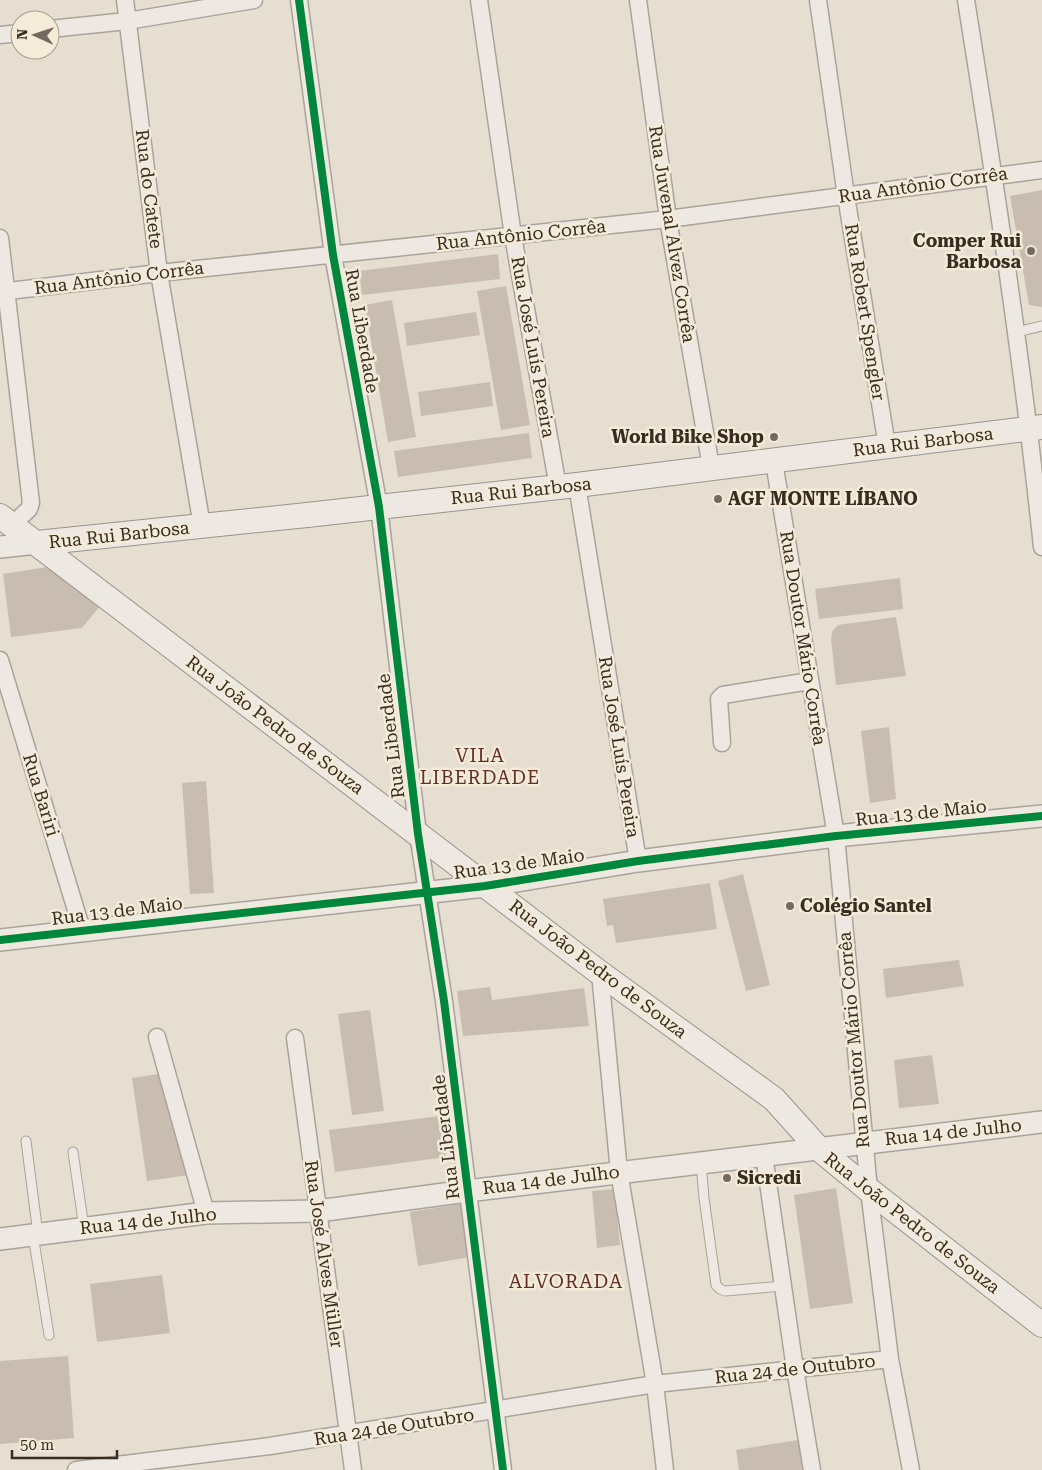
<svg xmlns="http://www.w3.org/2000/svg" width="1042" height="1470" font-family="'Roboto Serif',serif">
  <rect width="100%" height="100%" fill="#e5ded1"/>
  <path fill="#c9bdb2" d="M 1042,190 L 1042,307 L 1029,305 L 1010,196 Z
    M 498,254 L 500,279 L 362,295 L 359,271 Z
    M 506,286 L 530,425 L 501,430 L 477,291 Z
    M 392,300 L 416,437 L 388,442 L 365,305 Z
    M 476,312 L 480,335 L 407,346 L 404,323 Z
    M 490,382 L 493,406 L 421,416 L 418,392 Z
    M 529,433 L 532,458 L 398,477 L 394,451 Z
    M 60,565 L 105,600 L 82,628 L 11,637 L 3,574 Z
    M 900,578 L 903,609 L 819,619 L 815,589 Z
    M 896,617 L 906,676 L 836,685 L 831,638 L 833,630 L 838,625 Z
    M 889,727 L 896,799 L 870,803 L 861,731 Z
    M 206,781 L 214,893 L 190,894 L 182,783 Z
    M 743,874 L 770,985 L 746,991 L 718,881 Z
    M 710,883 L 717,929 L 616,943 L 613,925 L 607,926 L 603,899 Z
    M 959,960 L 964,986 L 886,998 L 883,969 Z
    M 490,987 L 492,1000 L 584,988 L 589,1026 L 463,1036 L 457,991 Z
    M 370,1010 L 384,1111 L 352,1115 L 338,1014 Z
    M 932,1055 L 939,1104 L 899,1108 L 894,1060 Z
    M 158,1074 L 189,1175 L 147,1181 L 132,1078 Z
    M 440,1116 L 446,1157 L 335,1172 L 329,1130 Z
    M 836,1188 L 853,1303 L 810,1309 L 794,1195 Z
    M 614,1189 L 620,1245 L 597,1248 L 592,1191 Z
    M 461,1204 L 470,1257 L 418,1266 L 410,1212 Z
    M 162,1275 L 170,1333 L 97,1342 L 90,1284 Z
    M 68,1356 L 74,1438 L 0,1444 L 0,1361 Z
    M 798,1440 L 803,1470 L 739,1470 L 736,1450 Z"/>
  <g fill="none" stroke-linecap="round" stroke-linejoin="round">
    <g stroke="#aaa399" stroke-width="11">
      <path id="service" d="M 1016,332 L 1042,326
        M 26,1141 L 38,1234
        M 73,1152 L 84,1228
        M 701,1163 L 704,1198 L 716,1285 L 720,1289 L 725,1291 L 783,1286
        M 33,1235 L 49,1335"/>
    </g>
    <g stroke="#aaa399" stroke-width="19">
      <path id="minor" d="M 125,0 L 159,273 L 202,526
        M 299,0 L 333,255 L 379,507 L 418,834 L 444,1001 L 503,1470
        M 479,0 L 513,236 L 558,487
        M 638,0 L 668,219 L 711,467
        M 818,0 L 846,196 L 887,446
        M 966,0 C 995,182 1023,364 1042,547
        M 50,29 L 127,21 L 254,0
        M 0,35 L 20,33
        M 0,238 L 31,503 L 29,509 L 12,525
        M 0,292 L 159,273 L 668,219 L 1042,170
        M 774,462 L 836,836 L 869,1190 L 890,1359 L 911,1470
        M 577,485 L 638,861
        M 0,660 L 82,930
        M 722,743 L 719,699 L 723,695 L 810,681
        M 600,973 L 619,1172 L 655,1384 L 665,1470
        M 157,1037 L 206,1213
        M 295,1038 L 353,1470
        M 764,1155 L 795,1369 L 812,1470
        M 76,1470 L 270,1446 L 655,1384 L 890,1359"/>
    </g>
    <g stroke="#aaa399" stroke-width="24">
      <path id="tertiary" d="M 0,547 L 37,543
        M 0,940 L 485,886 L 638,861 L 836,836 L 1042,816
        M 0,1239 L 206,1213 L 318,1211 L 467,1191 L 1042,1122"/>
    </g>
    <g stroke="#9a9389" stroke-width="26">
      <path id="secondary" d="M 0,516 L 600,973 L 774,1099 L 819,1149 L 869,1190 L 1042,1325
        M 37,543 L 307,515 L 577,485 L 1042,427"/>
    </g>
    <use href="#service" stroke="#ede9e2" stroke-width="9"/>
    <use href="#minor" stroke="#ede9e2" stroke-width="16"/>
    <use href="#tertiary" stroke="#ede9e2" stroke-width="21"/>
    <use href="#secondary" stroke="#ede9e2" stroke-width="24"/>
    <g stroke="#f4ebd8" stroke-width="11">
      <path id="cycleway" d="M 299,0 L 333,255 L 379,507 L 418,834 L 444,1001 L 503,1470
        M 0,940 L 485,886 L 638,861 L 836,836 L 1042,816"/>
    </g>
    <use href="#cycleway" stroke="#00873e" stroke-width="8"/>
  </g>
  <g fill="#756a5f" stroke="#f4ebd8" stroke-width="2">
    <circle cx="1031" cy="251" r="5"/>
    <circle cx="774" cy="437" r="5"/>
    <circle cx="718" cy="499" r="5"/>
    <circle cx="790" cy="906" r="5"/>
    <circle cx="727" cy="1178" r="5"/>
  </g>
  <g text-anchor="middle" stroke-width="5" stroke-linejoin="round" paint-order="stroke">
    <g font-size="18" fill="#392c21" stroke="#f4ebd8">
      <text transform="translate(923 185) rotate(-8)" y="6">Rua Antônio Corrêa</text>
      <text transform="translate(149 189) rotate(83)" y="6">Rua do Catete</text>
      <text transform="translate(672 234) rotate(81)" y="6">Rua Juvenal Alvez Corrêa</text>
      <text transform="translate(521 235) rotate(-6)" y="6">Rua Antônio Corrêa</text>
      <text transform="translate(119 278) rotate(-7)" y="6">Rua Antônio Corrêa</text>
      <text transform="translate(865 312) rotate(81)" y="6">Rua Robert Spengler</text>
      <text transform="translate(362 331) rotate(80)" y="6">Rua Liberdade</text>
      <text transform="translate(533 347) rotate(80)" y="6">Rua José Luís Pereira</text>
      <text transform="translate(923 442) rotate(-7)" y="6">Rua Rui Barbosa</text>
      <text transform="translate(521 491) rotate(-6)" y="6">Rua Rui Barbosa</text>
      <text transform="translate(119 535) rotate(-6)" y="6">Rua Rui Barbosa</text>
      <text transform="translate(803 638) rotate(81)" y="6">Rua Doutor Mário Corrêa</text>
      <text transform="translate(275 725) rotate(37)" y="6">Rua João Pedro de Souza</text>
      <text transform="translate(391 736) rotate(-97)" y="6">Rua Liberdade</text>
      <text transform="translate(619 747) rotate(81)" y="6">Rua José Luís Pereira</text>
      <text transform="translate(41 795) rotate(73)" y="6">Rua Bariri</text>
      <text transform="translate(921 813) rotate(-6)" y="6">Rua 13 de Maio</text>
      <text transform="translate(519 864) rotate(-8)" y="6">Rua 13 de Maio</text>
      <text transform="translate(117 911) rotate(-7)" y="6">Rua 13 de Maio</text>
      <text transform="translate(598 969) rotate(37)" y="6">Rua João Pedro de Souza</text>
      <text transform="translate(854 1040) rotate(-95)" y="6">Rua Doutor Mário Corrêa</text>
      <text transform="translate(953 1132) rotate(-6)" y="6">Rua 14 de Julho</text>
      <text transform="translate(446 1137) rotate(-97)" y="6">Rua Liberdade</text>
      <text transform="translate(551 1180) rotate(-7)" y="6">Rua 14 de Julho</text>
      <text transform="translate(148 1221) rotate(-6)" y="6">Rua 14 de Julho</text>
      <text transform="translate(912 1223) rotate(38)" y="6">Rua João Pedro de Souza</text>
      <text transform="translate(324 1254) rotate(82)" y="6">Rua José Alves Müller</text>
      <text transform="translate(795 1369) rotate(-6)" y="6">Rua 24 de Outubro</text>
      <text transform="translate(394 1427) rotate(-9)" y="6">Rua 24 de Outubro</text>
    </g>
    <g font-size="18" font-weight="bold" fill="#392c21" stroke="#f4ebd8" text-anchor="start">
      <text x="1021" y="247" text-anchor="end">Comper Rui<tspan x="1021" dy="21">Barbosa</tspan></text>
      <text x="764" y="443" text-anchor="end">World Bike Shop</text>
      <text x="728" y="505">AGF MONTE LÍBANO</text>
      <text x="800" y="912">Colégio Santel</text>
      <text x="737" y="1184">Sicredi</text>
    </g>
    <g font-size="19" letter-spacing="1" fill="#642e23" stroke="#f4ebd8">
      <text x="480" y="762">VILA<tspan x="480" dy="22">LIBERDADE</tspan></text>
      <text x="566" y="1288">ALVORADA</text>
    </g>
  </g>
  <g transform="translate(35 35) rotate(273)"><circle r="24" fill="#f4ebd8" stroke="#a99f8f"/>
  <path d="M0-4L9 19L0 12L-9 19Z" fill="#756a5f"/>
  <text y="-8" font-size="14" font-weight="bold" text-anchor="middle" fill="#392c21">N</text>
  </g>
  <path d="M12 1450v8h105v-8" fill="none" stroke="#392c21" stroke-width="2.5"/>
  <text x="20" y="1450" font-size="15" fill="#392c21" stroke="#f4ebd8" stroke-width="4" paint-order="stroke">50 m</text>
</svg>
